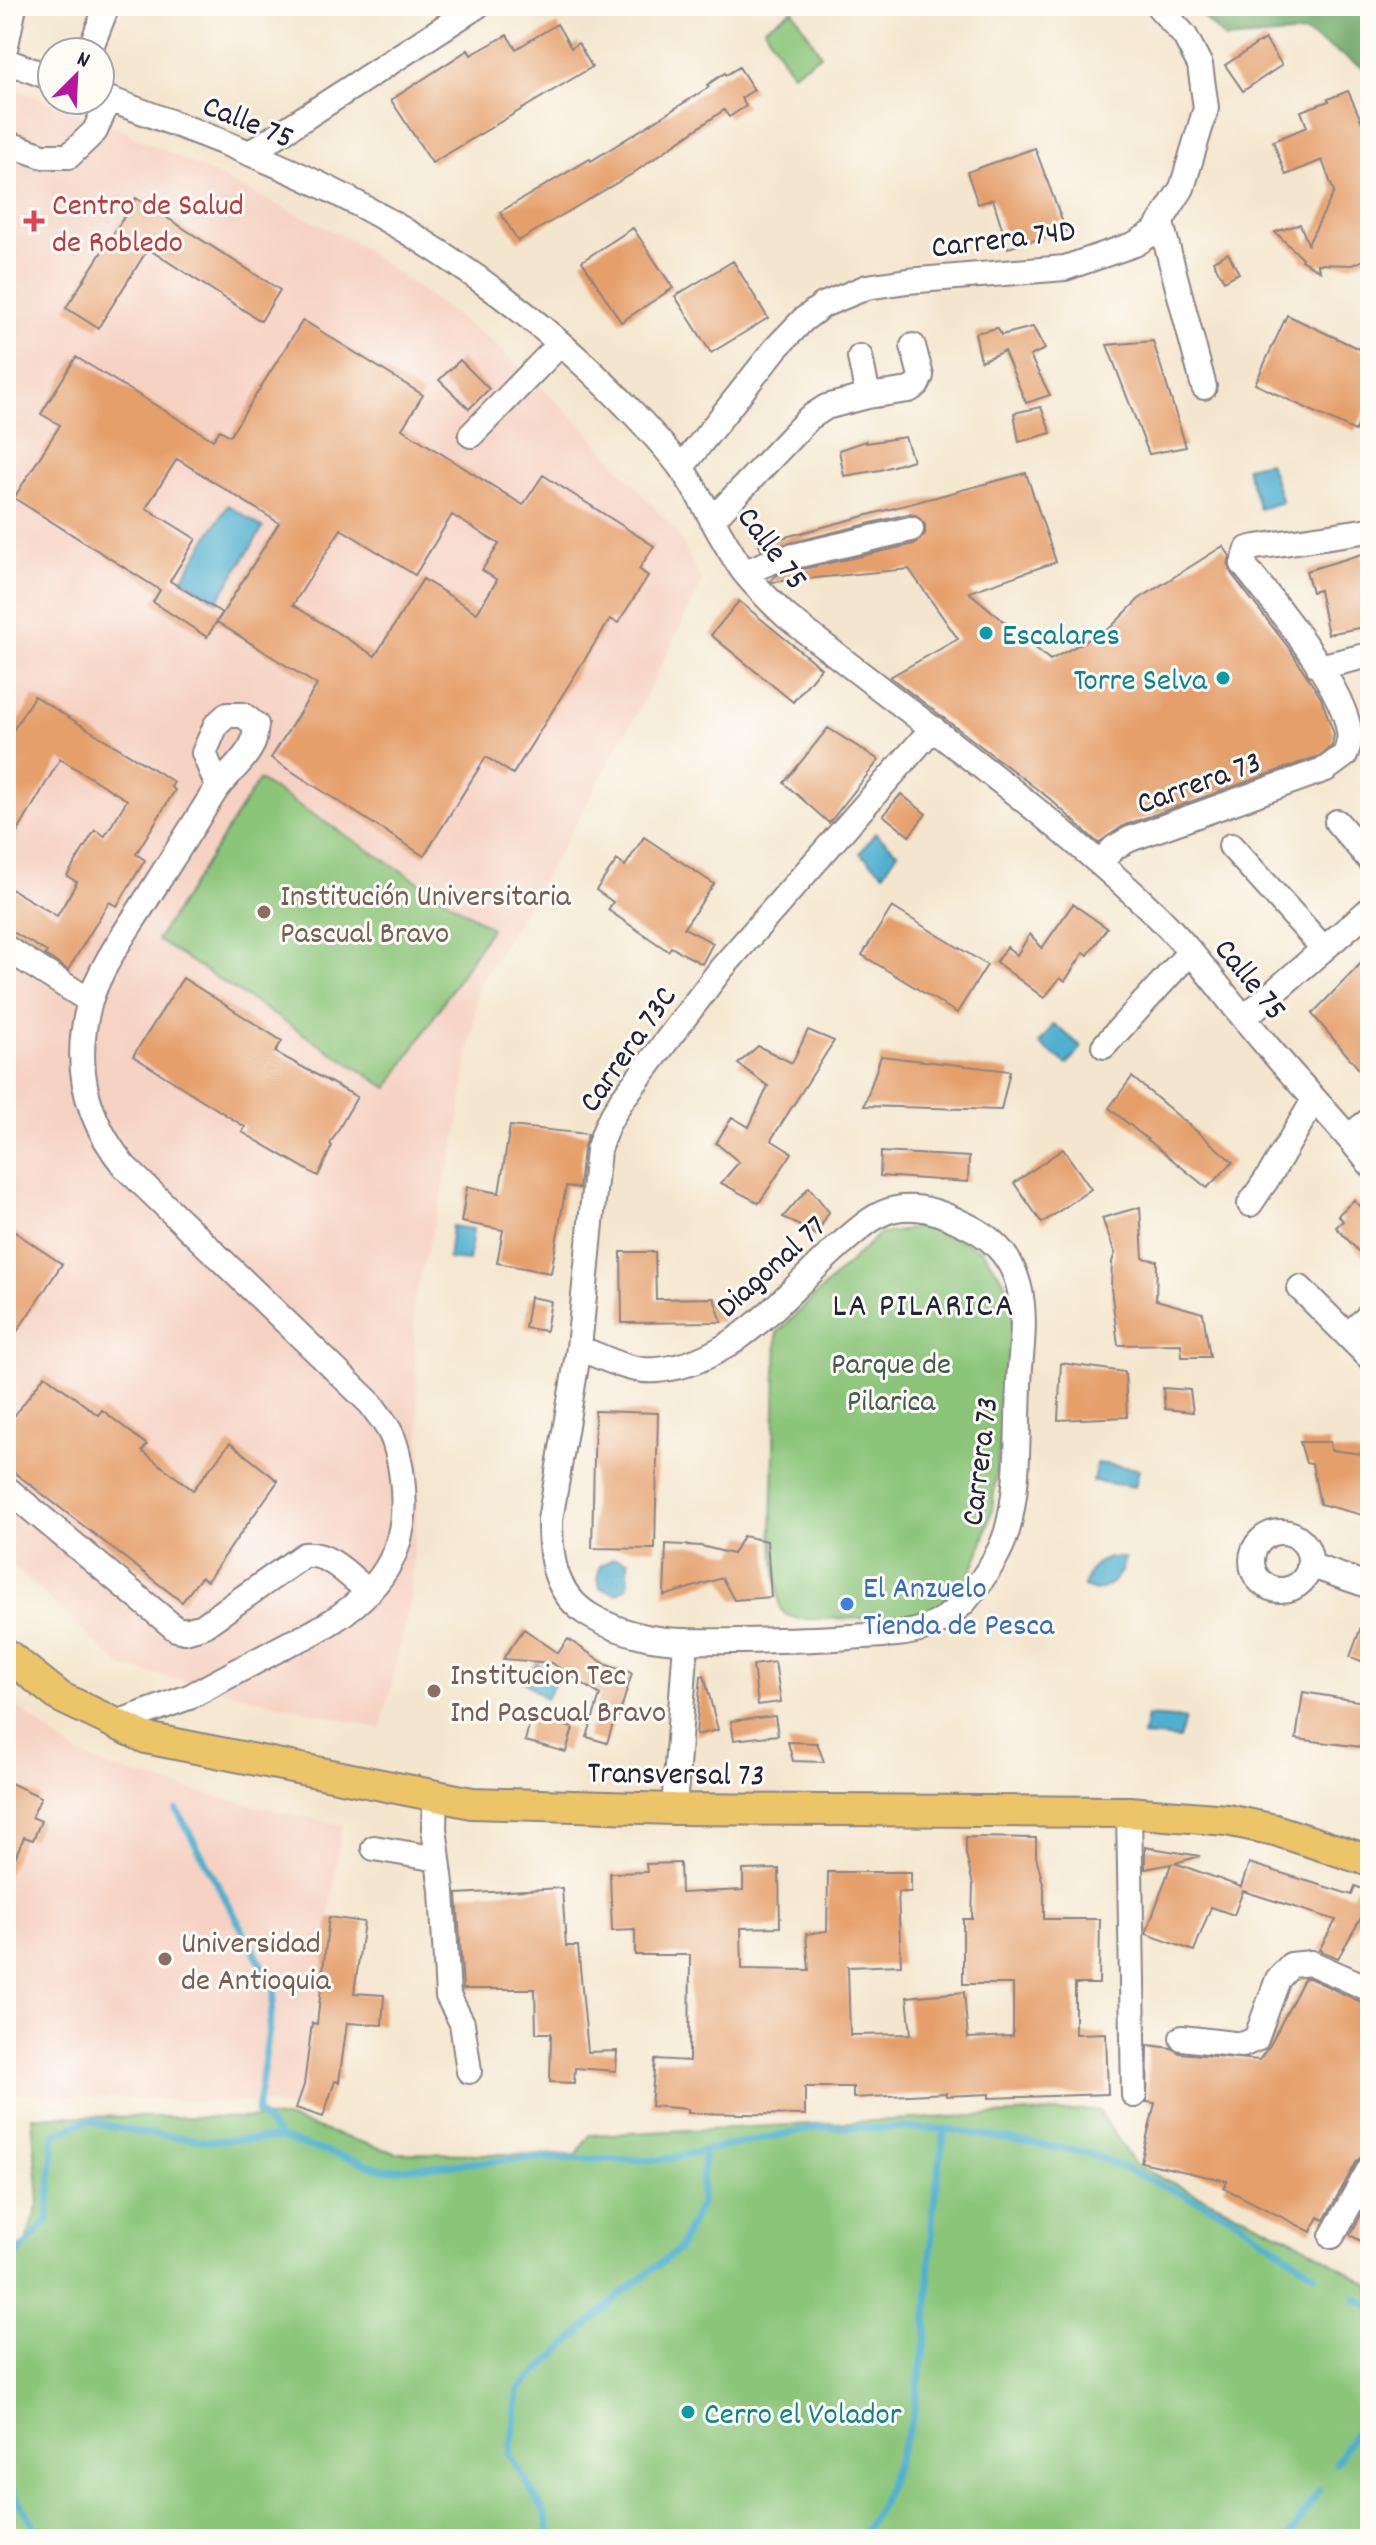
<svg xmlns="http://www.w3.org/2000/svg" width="1376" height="2545" font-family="Dekko,sans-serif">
  <rect width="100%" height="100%" fill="#fdfcf7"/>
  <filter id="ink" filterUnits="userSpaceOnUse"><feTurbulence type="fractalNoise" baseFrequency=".0125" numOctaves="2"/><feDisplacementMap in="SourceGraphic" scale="16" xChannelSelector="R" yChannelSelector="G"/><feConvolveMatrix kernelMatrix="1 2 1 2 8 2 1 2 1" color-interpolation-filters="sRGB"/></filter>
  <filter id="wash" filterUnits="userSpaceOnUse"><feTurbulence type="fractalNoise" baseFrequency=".006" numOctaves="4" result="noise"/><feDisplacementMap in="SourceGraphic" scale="32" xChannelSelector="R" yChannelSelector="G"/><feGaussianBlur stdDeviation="1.8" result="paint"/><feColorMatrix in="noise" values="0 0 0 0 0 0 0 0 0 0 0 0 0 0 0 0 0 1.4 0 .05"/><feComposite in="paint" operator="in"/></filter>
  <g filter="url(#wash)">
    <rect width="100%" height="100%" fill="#f4e6ce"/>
    <path fill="#f6d2c3" d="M 6,86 L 119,129 L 348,238 L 490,340 L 580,423 L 677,533 L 702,582 L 646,696 L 567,839 L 479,985 L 456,1140 L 413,1305 L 421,1460 L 410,1603 L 381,1729 L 121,1666 L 6,1559 Z
      M 6,1697 L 70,1749 L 107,1767 L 220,1798 L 342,1825 L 303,2111 L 269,2104 L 6,2094 Z"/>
    <path fill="#8bc579" stroke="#56745a" stroke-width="2" d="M 793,10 L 821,55 L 792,73 L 764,28 Z
      M 259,780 L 491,928 L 388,1088 L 157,940 Z
      M 928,1226 L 982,1250 L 1005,1282 L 1014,1316 L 992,1510 L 980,1551 L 967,1583 L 941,1604 L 928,1610 L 905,1618 L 799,1619 L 786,1615 L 780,1608 L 772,1531 L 777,1333 L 878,1235 Z
      M 1098,2110 L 1136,2166 L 1295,2240 L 1370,2285 L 1370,2539 L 6,2539 L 6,2251 L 25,2245 L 39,2201 L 32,2116 L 285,2118 L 396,2153 L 576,2155 L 590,2135 Z"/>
    <path fill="#70aa69" stroke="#496652" stroke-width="2" d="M 1193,6 L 1370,6 L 1370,72 L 1305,33 L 1225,39 Z"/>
    <path fill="#50b0cf" stroke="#396985" stroke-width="2" d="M 1269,462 L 1282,502 L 1259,509 L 1246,467 Z
      M 228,505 L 263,528 L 217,601 L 182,579 Z
      M 875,833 L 898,852 L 884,873 L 860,853 Z
      M 1054,1024 L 1082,1047 L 1067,1065 L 1039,1044 Z
      M 452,1226 L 473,1229 L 469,1261 L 448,1259 Z
      M 1097,1463 L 1139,1469 L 1135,1487 L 1093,1481 Z
      M 614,1558 L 628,1561 L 628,1586 L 617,1594 L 600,1588 L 598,1577 L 600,1566 Z
      M 1109,1558 L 1125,1558 C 1121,1577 1114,1584 1096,1591 L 1084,1587 C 1088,1571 1093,1563 1109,1558 Z
      M 537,1663 L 558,1678 L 546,1699 L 522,1680 Z
      M 1147,1716 L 1185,1719 L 1179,1739 L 1143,1736 Z"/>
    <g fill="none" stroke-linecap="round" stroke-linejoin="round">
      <path stroke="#50b0cf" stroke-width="7" d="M 1350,6 L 1370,17
        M 177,1810 L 275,1989 L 257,2112 L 281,2138 L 386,2170 L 532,2158 L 659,2160 L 819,2127 L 945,2129 L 1089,2153 L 1230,2215 L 1315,2274
        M 6,2267 L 48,2220 L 54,2134 L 88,2120 L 135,2132 L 210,2141 L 281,2138
        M 1356,2299 L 1370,2306
        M 1357,2431 L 1370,2445
        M 1336,2463 L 1370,2407
        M 6,2481 L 35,2528 L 35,2539
        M 551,2539 L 545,2513 L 510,2455 L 519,2389 L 622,2293 L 678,2250 L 701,2203 L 704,2150
        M 860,2539 L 881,2505 L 913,2417 L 926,2337 L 933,2209 L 945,2129
        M 1288,2539 L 1319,2490"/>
    </g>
    <g id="blocks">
      <path fill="#e59f6b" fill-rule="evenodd" d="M 557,24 L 571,48 L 578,43 L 592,67 L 432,163 L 391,100 L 468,50 L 471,55 L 507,35 L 516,49 Z
        M 1265,39 L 1282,65 L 1243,91 L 1225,65 Z
        M 739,67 L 754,90 L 741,98 L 746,106 L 729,117 L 724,110 L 632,174 L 518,241 L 500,212 L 590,159 L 591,161 L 709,87 L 707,85 L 725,73 L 726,75 Z
        M 1348,91 L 1370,140 L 1370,257 L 1352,265 L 1317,264 L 1320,271 L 1301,260 L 1302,258 L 1275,232 L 1300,224 L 1308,244 L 1334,192 L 1322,160 L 1286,175 L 1273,141 L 1307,127 L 1301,111 L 1329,101 L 1328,99 Z
        M 1035,148 L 1066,231 L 1008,248 L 993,199 L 978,204 L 967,172 Z
        M 136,198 L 280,290 L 261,321 L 148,249 L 98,328 L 66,308 Z
        M 633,228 L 673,288 L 621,322 L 582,261 Z
        M 1228,253 L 1239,273 L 1224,281 L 1213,261 Z
        M 733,261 L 768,318 L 711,353 L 675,296 Z
        M 1287,315 L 1370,354 L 1370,400 L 1355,431 L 1255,384 Z
        M 303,320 L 423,395 L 402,429 L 523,505 L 543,475 L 654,546 L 639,569 L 648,576 L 618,623 L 610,619 L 513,774 L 486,757 L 424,856 L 271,758 L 317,685 L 217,622 L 279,523 L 177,459 L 146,508 L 196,539 L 170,581 L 222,613 L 207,637 L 153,602 L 160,590 L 14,498 L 60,425 L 41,414 L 76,357 L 213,440 L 220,430 L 230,436 ZM 452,515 L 499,544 L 482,570 L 497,580 L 477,613 L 423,579 L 375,656 L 293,605 L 341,529 L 415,575 Z
        M 1033,327 L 1045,349 L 1030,356 L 1050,395 L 1026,403 L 1004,351 L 981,361 L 975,333 L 998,328 L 1001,335 Z
        M 1153,341 L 1186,447 L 1149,454 L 1107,345 Z
        M 460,360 L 489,389 L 469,409 L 439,380 Z
        M 1041,407 L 1051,433 L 1019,442 L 1014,413 Z
        M 905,437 L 913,460 L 880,470 L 844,476 L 839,450 L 866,441 L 866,443 Z
        M 1026,473 L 1056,562 L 969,592 L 1050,660 L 1110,628 L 1139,599 L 1223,546 L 1230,556 L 1228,566 L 1231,573 L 1291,651 L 1321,698 L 1334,734 L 1332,746 L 1319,756 L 1125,825 L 1098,843 L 1050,799 L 890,677 L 958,639 L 909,569 L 773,582 L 771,580 L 777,575 L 914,544 L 925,534 L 925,525 L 916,515 L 908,514 L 761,550 L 759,544 Z
        M 1362,554 L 1368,576 L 1363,577 L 1370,611 L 1370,626 L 1328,634 L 1319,590 L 1312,592 L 1306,571 Z
        M 739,601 L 821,668 L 793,702 L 711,635 Z
        M 34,696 L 174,782 L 171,787 L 175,790 L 136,854 L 145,860 L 117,906 L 109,902 L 68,970 L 45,955 L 47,952 L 6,928 L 6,886 L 57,916 L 77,882 L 67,876 L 95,830 L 105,836 L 127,800 L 60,759 L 6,852 L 6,742 Z
        M 828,728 L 879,760 L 829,823 L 784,783 Z
        M 901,794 L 926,814 L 909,836 L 883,815 Z
        M 644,837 L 714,884 L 684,928 L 713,943 L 702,964 L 671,947 L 668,951 L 608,910 L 613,902 L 596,890 L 617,860 L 625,866 Z
        M 1073,904 L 1107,928 L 1088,955 L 1084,952 L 1065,981 L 1060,978 L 1044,998 L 996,962 L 1007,947 L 1017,955 L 1030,934 L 1042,948 Z
        M 892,907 L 987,965 L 957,1013 L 862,955 Z
        M 1370,954 L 1370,1082 L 1312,1014 Z
        M 183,978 L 282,1041 L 275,1052 L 357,1097 L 330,1144 L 332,1146 L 318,1176 L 242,1132 L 245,1127 L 133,1056 Z
        M 808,1030 L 834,1041 L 771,1140 L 792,1153 L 759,1203 L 721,1183 L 739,1162 L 716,1143 L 732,1117 L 749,1127 L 768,1086 L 738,1064 L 758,1046 L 792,1063 Z
        M 881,1056 L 1010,1071 L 1001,1110 L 864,1106 Z
        M 1132,1077 L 1233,1162 L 1207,1188 L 1109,1108 Z
        M 510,1126 L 588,1134 L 583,1149 L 579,1188 L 566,1186 L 551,1273 L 497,1263 L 503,1230 L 461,1222 L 467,1187 L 499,1193 Z
        M 1063,1149 L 1091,1189 L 1042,1223 L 1014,1183 Z
        M 881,1152 L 969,1157 L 968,1182 L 880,1176 Z
        M 809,1187 L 829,1212 L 816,1235 L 783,1217 Z
        M 1370,1196 L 1370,1264 L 1336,1227 L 1343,1221 L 1338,1215 L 1354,1200 L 1359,1206 Z
        M 1140,1207 L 1143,1258 L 1157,1261 L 1156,1300 L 1203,1313 L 1210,1357 L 1182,1357 L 1181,1344 L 1118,1345 L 1111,1288 L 1112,1262 L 1115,1253 L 1102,1218 Z
        M 6,1226 L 62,1264 L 6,1348 Z
        M 621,1252 L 655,1252 L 656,1299 L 714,1298 L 722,1322 L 622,1323 Z
        M 530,1297 L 551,1301 L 546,1331 L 525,1328 Z
        M 1061,1363 L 1125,1372 L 1127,1417 L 1058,1420 Z
        M 45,1375 L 98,1415 L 102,1410 L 147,1445 L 142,1451 L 193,1490 L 230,1443 L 278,1481 L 207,1581 L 201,1577 L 182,1602 L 6,1466 L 6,1427 Z
        M 1163,1388 L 1190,1390 L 1193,1412 L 1165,1409 Z
        M 595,1411 L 658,1413 L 655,1549 L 592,1548 Z
        M 1300,1442 L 1330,1442 L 1331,1450 L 1370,1455 L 1370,1517 L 1320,1504 L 1312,1464 L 1306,1463 Z
        M 743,1536 L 767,1541 L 771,1597 L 734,1600 L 722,1578 L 664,1596 L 666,1544 L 701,1546 L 733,1554 Z
        M 1368,1608 L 1370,1608 L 1370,1664 L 1350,1657 Z
        M 524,1629 L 558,1653 L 568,1639 L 607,1665 L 632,1673 L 619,1716 L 616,1715 L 607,1743 L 587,1737 L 600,1695 L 552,1663 L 503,1659 Z
        M 775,1662 L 781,1702 L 758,1705 L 753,1665 Z
        M 704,1675 L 718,1730 L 696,1735 L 701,1676 Z
        M 1303,1692 L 1370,1703 L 1370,1748 L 1296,1739 Z
        M 775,1716 L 778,1735 L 734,1740 L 731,1721 Z
        M 531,1717 L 573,1728 L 566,1752 L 525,1741 Z
        M 788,1742 L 817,1743 L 824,1762 L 793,1761 Z
        M 6,1781 L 41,1797 L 32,1817 L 41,1821 L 33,1840 L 24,1837 L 6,1878 Z
        M 966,1837 L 1036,1838 L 1036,1856 L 1044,1888 L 1044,1919 L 1100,1919 L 1099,1984 L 1075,1984 L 1075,2034 L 1106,2033 L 1108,2094 L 989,2098 L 989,2094 L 946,2096 L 946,2093 L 853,2098 L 853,2087 L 805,2087 L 805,2115 L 688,2113 L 688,2109 L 651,2106 L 655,2059 L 689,2061 L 690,1955 L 635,1955 L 635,1930 L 612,1931 L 610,1873 L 647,1872 L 646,1864 L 680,1863 L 681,1893 L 743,1890 L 743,1870 L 779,1869 L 780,1927 L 741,1928 L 742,1969 L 809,1970 L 806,1934 L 827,1931 L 828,1872 L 911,1872 L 911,1892 L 898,1892 L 901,1965 L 848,1967 L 850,2035 L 911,2034 L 907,1997 L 964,1992 L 968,2038 L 1013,2036 L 1013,1984 L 963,1984 L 963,1919 L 972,1919 L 973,1885 L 966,1854 Z
        M 1145,1847 L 1200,1856 L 1175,1863 L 1241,1887 L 1249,1863 L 1352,1895 L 1355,1886 L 1370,1892 L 1370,1902 L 1338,1958 L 1319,1950 L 1336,1920 L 1243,1891 L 1234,1915 L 1211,1907 L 1194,1951 L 1146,1934 L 1171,1864 L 1145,1869 Z
        M 562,1888 L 566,1946 L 578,1946 L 588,2052 L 617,2051 L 616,2071 L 575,2068 L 574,2083 L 550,2082 L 551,2033 L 536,2033 L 535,1989 L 463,1989 L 457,1894 Z
        M 329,1917 L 364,1922 L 354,1993 L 384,1995 L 382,2025 L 347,2023 L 339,2082 L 335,2081 L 323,2117 L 296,2108 L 304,2085 L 312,2023 L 317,2024 Z
        M 1309,1978 L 1370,2006 L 1370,2153 L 1363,2155 L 1357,2161 L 1324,2220 L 1319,2217 L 1311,2232 L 1224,2188 L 1227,2181 L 1141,2162 L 1155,2103 L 1147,2102 L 1148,2045 L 1171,2048 L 1180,2053 L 1259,2060 L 1270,2045 L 1304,1979 Z
        M 1370,2199 L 1370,2246 L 1350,2235 Z"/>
    </g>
  </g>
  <g filter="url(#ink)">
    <use href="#blocks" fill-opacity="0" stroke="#8b8484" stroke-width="2"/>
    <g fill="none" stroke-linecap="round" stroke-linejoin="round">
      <g stroke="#8b8484" stroke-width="28">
        <path id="minor" d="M 6,45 L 14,6
          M 89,52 L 107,6
          M 6,61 L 52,78
          M 100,96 C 187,128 276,160 358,204 C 460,258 558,333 637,417 C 652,433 668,450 681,468 C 705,501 720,539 744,572 C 757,588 771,602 786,616 C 908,712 1036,802 1149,908 C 1192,948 1225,997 1263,1041 C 1298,1083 1337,1121 1370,1164
          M 6,143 L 43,156 L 69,156 L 95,131 L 109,99
          M 250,153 L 477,6
          M 1161,223 L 1204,387
          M 860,357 L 868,396
          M 471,435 L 559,345
          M 681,468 L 776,348 L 803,320 L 823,305 L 867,287 L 907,281 L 1065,268 L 1135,244 L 1154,232 L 1182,188 L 1206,108 L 1200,65 L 1185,36 L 1158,6
          M 712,520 L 809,418 L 826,407 L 868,396 L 909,390 L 917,385 L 921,376 L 913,346
          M 745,572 L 773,561 L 911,529
          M 1319,667 L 1370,655
          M 1337,822 L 1370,860
          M 1231,846 L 1323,948
          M 1099,863 L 1115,847 L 1130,839 L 1326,769 L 1345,755 C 1348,747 1351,739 1349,731 C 1343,685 1273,602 1243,564 L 1248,549 L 1256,547 L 1370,530
          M 6,948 L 90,1001
          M 1245,1017 L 1370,909
          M 1104,1046 L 1190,952
          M 1349,1136 L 1370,1120
          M 1250,1204 L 1271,1173 L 1314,1100
          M 1300,1288 L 1370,1358
          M 1347,1335 L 1370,1315
          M 579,1348 C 603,1357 631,1373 657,1370 C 736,1363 785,1293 840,1245 C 857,1231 874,1213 896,1209 C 922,1204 946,1215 968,1226 C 1028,1255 1026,1309 1020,1367 C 1016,1419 1021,1482 1007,1531 C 1000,1555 981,1582 965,1601 C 954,1612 941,1623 926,1628 C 902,1636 876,1635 851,1637 C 813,1640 774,1640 735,1641 C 706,1641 676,1643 646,1637 C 628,1633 605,1625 589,1615 C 554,1593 550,1558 550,1520 L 579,1348 L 598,1150 L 607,1125 L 621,1101 L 721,969 L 933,728
          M 6,1488 L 176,1629 L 185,1631 L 203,1626 L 304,1555 C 330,1552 350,1577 369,1592
          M1252 1561a29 29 0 1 1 58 0a29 29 0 1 1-58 0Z
          M 1309,1565 L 1370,1586
          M 114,1724 L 189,1697 L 290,1643 C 306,1638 319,1629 334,1620 C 388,1584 410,1543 402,1478 C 400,1462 397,1444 389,1430 C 384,1421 377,1413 371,1404 L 125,1167 C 85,1118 72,1064 90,1001 C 101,965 126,932 146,900 C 169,864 192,827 215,791 C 226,775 245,761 253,743 C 255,738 255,730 256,725 L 243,715 L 227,715 L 216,725 L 204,753 L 218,787
          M 435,1796 L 434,1828 L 442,1891 L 448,1996 L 462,2023 L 469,2071
          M 674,1809 L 686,1641
          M 1129,1812 L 1134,2095
          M 374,1848 L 438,1859
          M 1182,2038 L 1242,2045 L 1256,2039 L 1278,1979 L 1291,1965 L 1311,1963 L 1370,1989
          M 1332,2236 L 1370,2168"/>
      </g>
      <g stroke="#8b8484" stroke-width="34">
        <path id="major" d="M 6,1654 L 60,1697 L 146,1738 L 472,1803 L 674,1809 L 1129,1812 L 1227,1820 L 1275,1830 L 1370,1861"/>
      </g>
      <use href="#minor" stroke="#fff" stroke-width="24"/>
      <use href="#major" stroke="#ecc569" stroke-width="30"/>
    </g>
  </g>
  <path fill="#e0444e" stroke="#fdfcf7" stroke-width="3" d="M30 209h8v8h8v8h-8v8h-8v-8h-8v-8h8z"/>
  <g fill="#0f9aa8" stroke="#fdfcf7" stroke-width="3">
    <circle cx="986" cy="633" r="8"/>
    <circle cx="1223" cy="678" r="8"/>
    <circle cx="688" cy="2412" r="8"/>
  </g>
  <g fill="#8d6e63" stroke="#fdfcf7" stroke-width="3">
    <circle cx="264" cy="912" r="8"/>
    <circle cx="434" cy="1691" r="8"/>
    <circle cx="165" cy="1959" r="8"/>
  </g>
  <circle fill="#3f7fe0" stroke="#fdfcf7" stroke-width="3" cx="847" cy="1604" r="8"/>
  <g text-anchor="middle" stroke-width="6" stroke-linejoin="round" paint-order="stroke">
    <g font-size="32" fill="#22223b" stroke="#fdfcf7">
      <text transform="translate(249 120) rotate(22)" y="11">Calle 75</text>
      <text transform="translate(1003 237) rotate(-7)" y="11">Carrera 74D</text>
      <text transform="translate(774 547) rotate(53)" y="11">Calle 75</text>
      <text transform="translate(1198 781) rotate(-20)" y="11">Carrera 73</text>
      <text transform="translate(1252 978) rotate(51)" y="11">Calle 75</text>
      <text transform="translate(626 1048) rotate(-55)" y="11">Carrera 73C</text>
      <text transform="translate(770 1265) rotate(-42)" y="11">Diagonal 77</text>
      <text transform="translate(978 1461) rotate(-83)" y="11">Carrera 73</text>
      <text transform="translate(676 1772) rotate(1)" y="11">Transversal 73</text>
    </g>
    <g font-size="32" fill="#be3a42" stroke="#fdfcf7" text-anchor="start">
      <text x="52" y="214">Centro de Salud<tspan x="52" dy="37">de Robledo</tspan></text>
    </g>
    <g font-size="32" fill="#0d838f" stroke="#fdfcf7" text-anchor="start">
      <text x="1002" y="644">Escalares</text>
      <text x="1207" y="689" text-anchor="end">Torre Selva</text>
      <text x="704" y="2423">Cerro el Volador</text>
    </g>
    <g font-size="32" fill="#785e54" stroke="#fdfcf7" text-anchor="start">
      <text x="280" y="905">Institución Universitaria<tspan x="280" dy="37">Pascual Bravo</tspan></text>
      <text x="450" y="1684">Institucion Tec<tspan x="450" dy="37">Ind Pascual Bravo</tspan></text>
      <text x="181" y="1952">Universidad<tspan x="181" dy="37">de Antioquia</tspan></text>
    </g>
    <g font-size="32" fill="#475b51" stroke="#fdfcf7">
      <text x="891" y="1373">Parque de<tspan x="891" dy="37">Pilarica</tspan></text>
    </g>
    <g font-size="32" fill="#366cbe" stroke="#fdfcf7" text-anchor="start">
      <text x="863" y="1597">El Anzuelo<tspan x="863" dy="37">Tienda de Pesca</tspan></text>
    </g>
    <g font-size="34" letter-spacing="2" fill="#22223b" stroke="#fdfcf7">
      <text x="924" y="1315">LA PILARICA</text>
    </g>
  </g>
  <rect width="1376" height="2545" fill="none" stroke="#fdfcf7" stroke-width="32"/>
  <g transform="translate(76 76) rotate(24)"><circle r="38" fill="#fdfcf7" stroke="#a5a5ac" stroke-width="2"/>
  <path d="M0-6L14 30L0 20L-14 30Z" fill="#b5179e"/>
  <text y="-12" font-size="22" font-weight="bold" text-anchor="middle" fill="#22223b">N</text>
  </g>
</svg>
